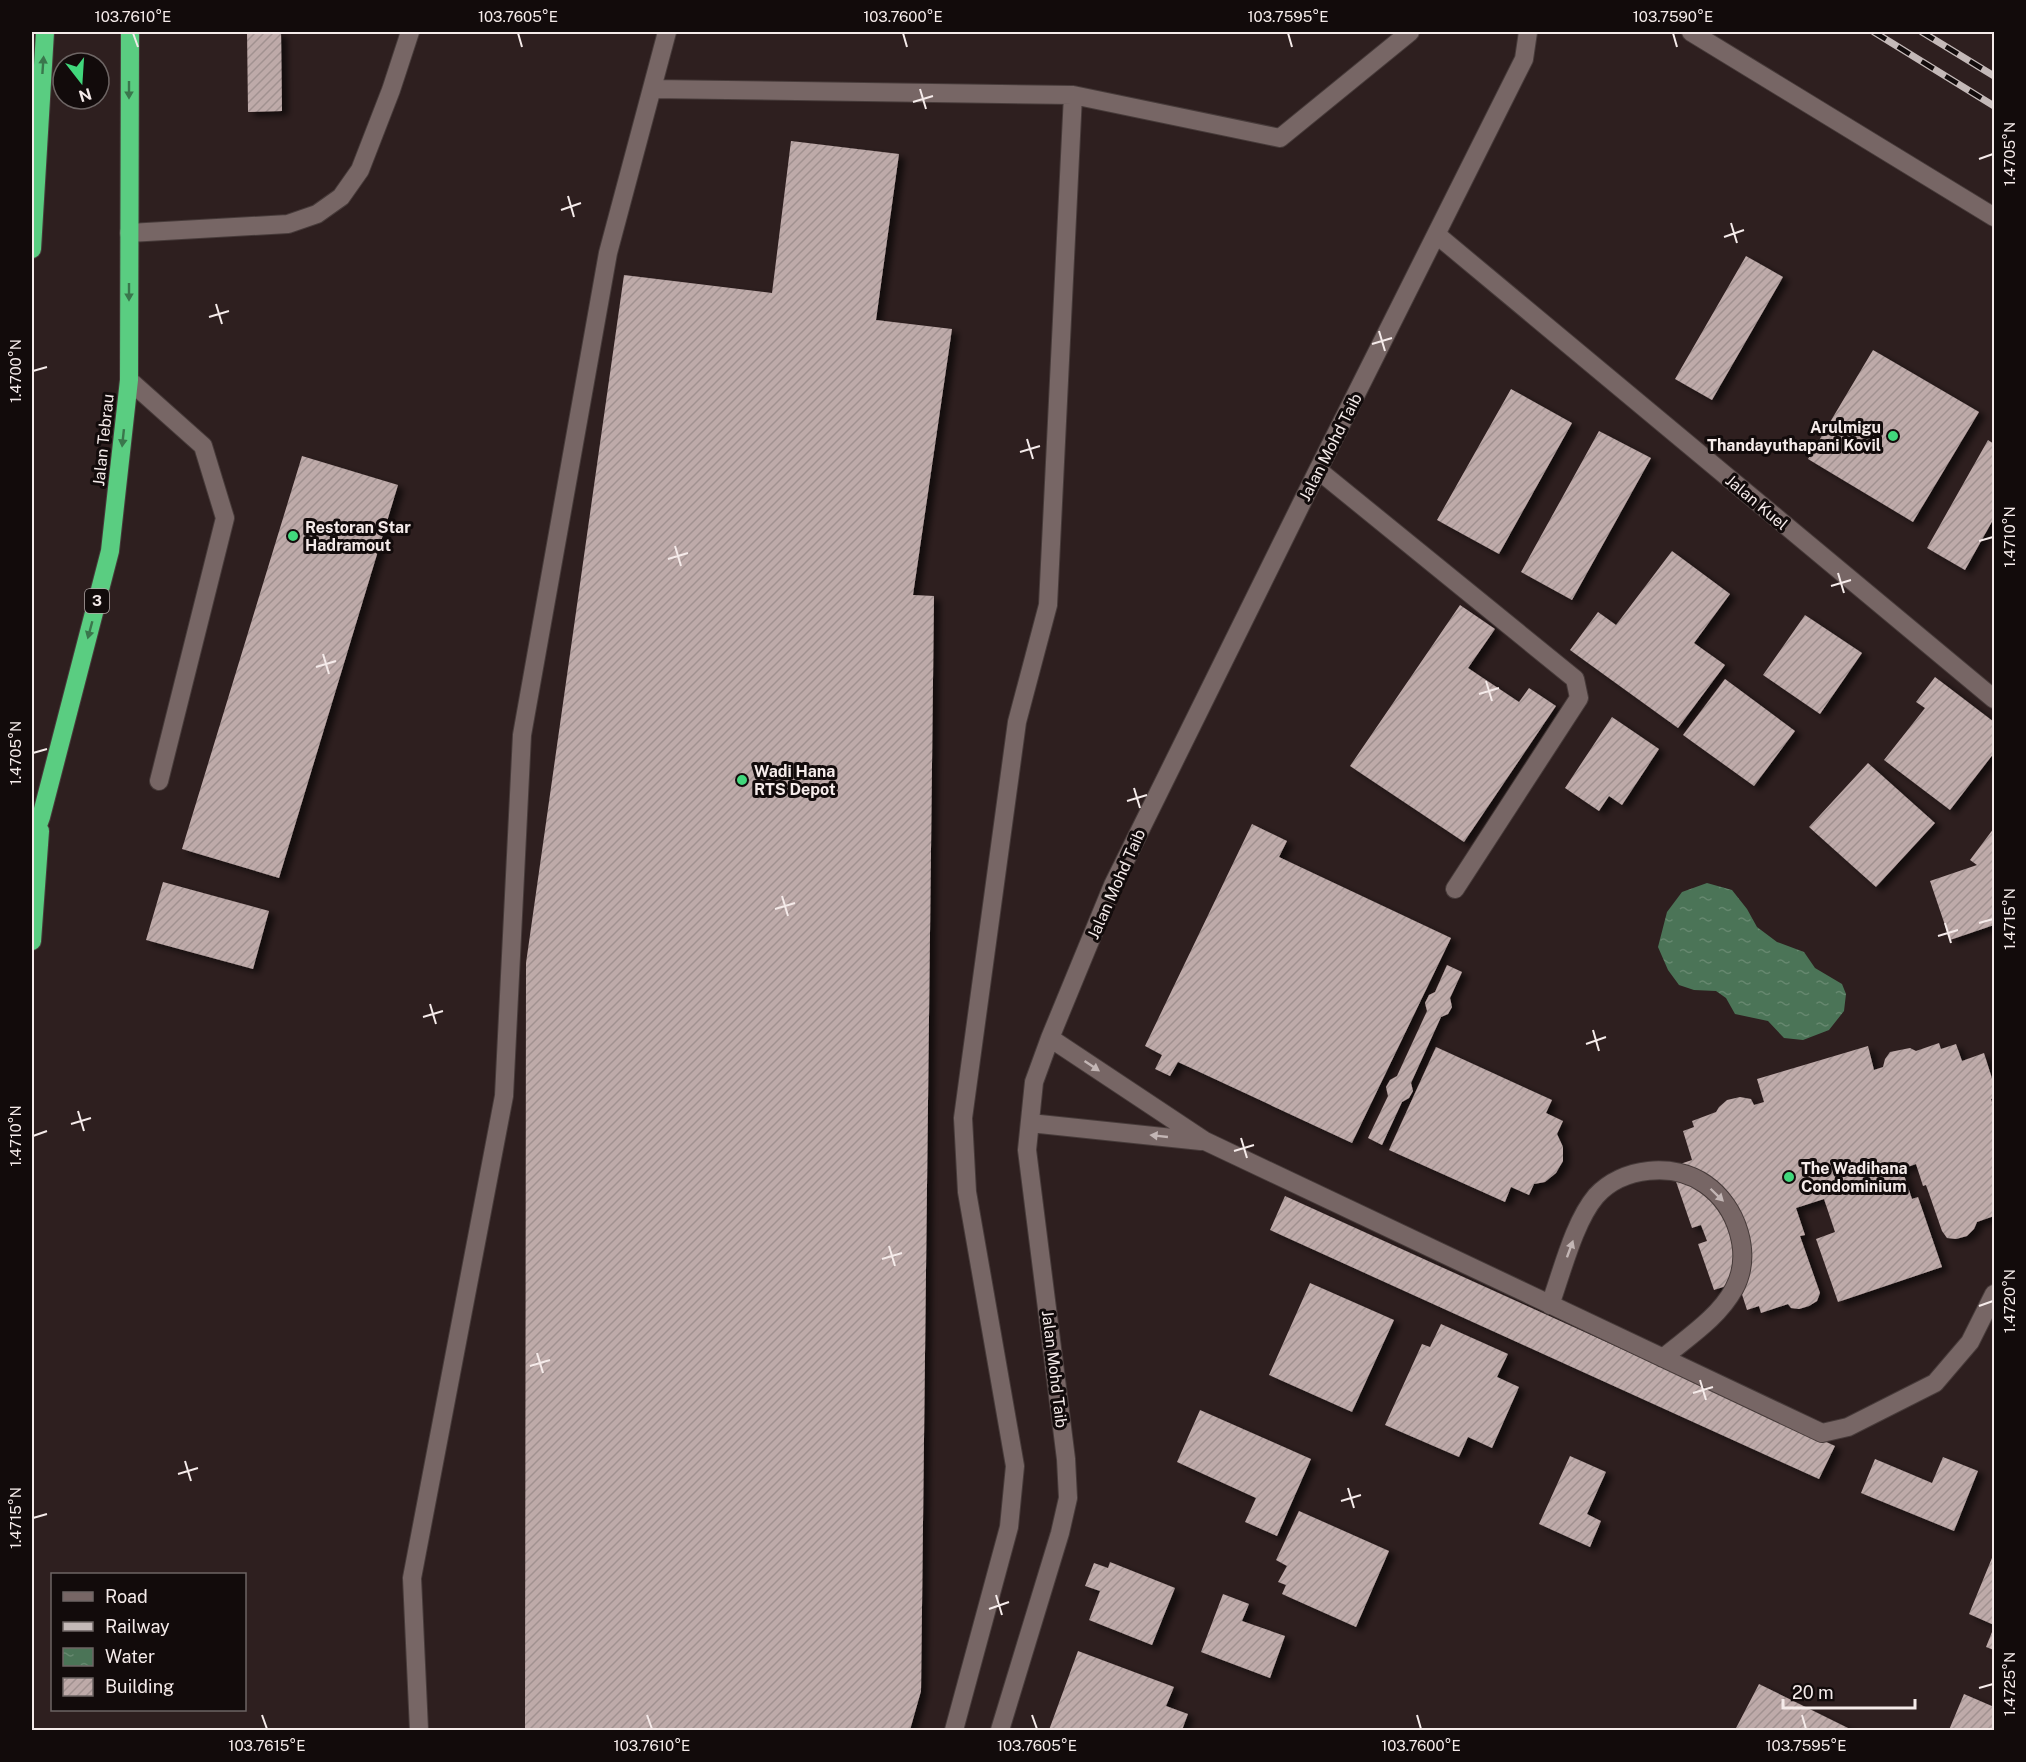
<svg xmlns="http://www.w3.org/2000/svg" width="2026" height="1762" font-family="'Public Sans',sans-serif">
  <defs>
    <pattern id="water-ripples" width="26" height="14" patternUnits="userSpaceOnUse" patternTransform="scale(1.5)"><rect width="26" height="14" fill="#4b7457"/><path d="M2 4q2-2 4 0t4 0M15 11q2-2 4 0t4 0" fill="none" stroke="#66886f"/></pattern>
    <pattern id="building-hatch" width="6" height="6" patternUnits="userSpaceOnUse" patternTransform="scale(1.5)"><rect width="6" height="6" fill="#beaaa9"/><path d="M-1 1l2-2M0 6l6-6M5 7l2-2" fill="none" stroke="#a19190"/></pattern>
    <filter id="shadow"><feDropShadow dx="6" dy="4" stdDeviation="3" flood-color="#0009"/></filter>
  </defs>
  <rect width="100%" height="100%" fill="#2e1f1f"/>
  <path fill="url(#water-ripples)" d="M 1707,883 L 1732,890 L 1747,909 L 1757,927 L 1777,942 L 1804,952 L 1815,968 L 1842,984 L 1846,994 L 1844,1011 L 1829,1030 L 1803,1040 L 1784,1038 L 1768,1021 L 1735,1014 L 1726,998 L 1716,991 L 1694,990 L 1679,985 L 1668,970 L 1658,947 L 1667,912 L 1682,892 Z"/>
  <path fill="url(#building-hatch)" filter="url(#shadow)" d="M 247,32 L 281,32 L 282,111 L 248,112 Z
    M 791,141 L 899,154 L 876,320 L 952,329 L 913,595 L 934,596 L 921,1691 L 910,1730 L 525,1730 L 526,963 L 624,275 L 772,293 Z
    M 1746,256 L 1783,277 L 1712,400 L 1675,379 Z
    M 1873,350 L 1979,412 L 1913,522 L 1808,459 Z
    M 1511,389 L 1572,423 L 1499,554 L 1437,520 Z
    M 1599,431 L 1651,458 L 1572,600 L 1521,572 Z
    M 1988,440 L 1994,444 L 1994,518 L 1965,570 L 1927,548 Z
    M 302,456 L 398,485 L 279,878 L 182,849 Z
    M 1672,551 L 1730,594 L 1694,643 L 1725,665 L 1678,728 L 1570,650 L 1598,612 L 1616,625 Z
    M 1460,605 L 1495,629 L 1468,668 L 1519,702 L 1529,688 L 1556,706 L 1464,842 L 1350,766 Z
    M 1805,615 L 1862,653 L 1820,714 L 1763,675 Z
    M 1935,677 L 1994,722 L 1994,753 L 1950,810 L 1884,760 L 1925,708 L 1916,702 Z
    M 1725,679 L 1795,731 L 1754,786 L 1683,735 Z
    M 1612,717 L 1659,749 L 1622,805 L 1609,796 L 1599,811 L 1565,788 Z
    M 1868,763 L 1935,823 L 1876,887 L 1809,827 Z
    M 1252,824 L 1287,841 L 1279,857 L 1451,938 L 1352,1143 L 1178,1062 L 1170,1076 L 1155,1069 L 1162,1055 L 1145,1046 Z
    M 1994,828 L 1994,925 L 1950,940 L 1930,881 L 1977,865 L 1970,860 Z
    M 163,882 L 269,911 L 253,969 L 146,940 Z
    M 1447,965 L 1462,972 L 1450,998 L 1452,1007 L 1448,1014 L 1441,1017 L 1411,1083 L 1413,1091 L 1409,1098 L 1402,1102 L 1382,1145 L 1368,1138 L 1388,1096 L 1386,1087 L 1390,1080 L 1397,1076 L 1427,1011 L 1425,1003 L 1429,995 L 1435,992 Z
    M 1939,1043 L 1941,1049 L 1956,1044 L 1962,1061 L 1984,1053 L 1994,1085 L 1994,1098 L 1991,1099 L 1994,1109 L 1994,1216 L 1977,1222 L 1974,1229 L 1967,1236 L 1956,1239 L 1947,1238 L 1942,1231 L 1926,1185 L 1923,1186 L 1916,1164 L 1902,1169 L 1912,1199 L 1918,1197 L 1942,1267 L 1838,1302 L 1816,1239 L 1835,1232 L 1824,1199 L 1796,1208 L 1805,1235 L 1800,1236 L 1820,1293 L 1817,1301 L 1809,1306 L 1799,1309 L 1791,1308 L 1788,1304 L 1761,1313 L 1759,1306 L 1747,1310 L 1738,1282 L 1714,1290 L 1698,1244 L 1707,1241 L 1701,1225 L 1692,1228 L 1671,1167 L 1692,1160 L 1683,1131 L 1694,1127 L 1692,1121 L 1716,1112 L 1719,1107 L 1727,1100 L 1740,1097 L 1751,1099 L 1754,1105 L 1764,1102 L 1757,1079 L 1868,1046 L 1874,1070 L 1883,1067 L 1885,1059 L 1890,1052 L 1910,1048 L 1916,1051 Z
    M 1436,1047 L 1552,1100 L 1546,1113 L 1563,1121 L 1557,1134 L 1563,1147 L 1563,1161 L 1556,1173 L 1545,1182 L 1534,1184 L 1529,1195 L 1511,1187 L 1505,1202 L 1389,1150 Z
    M 1285,1196 L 1835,1446 L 1819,1479 L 1270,1230 Z
    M 1310,1283 L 1394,1320 L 1352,1412 L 1269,1375 Z
    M 1441,1324 L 1508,1354 L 1497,1377 L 1519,1387 L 1492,1448 L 1468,1437 L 1459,1457 L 1385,1425 L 1422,1344 L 1430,1347 Z
    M 1200,1410 L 1311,1459 L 1277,1536 L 1245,1522 L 1256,1498 L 1177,1462 Z
    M 1570,1456 L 1606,1472 L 1587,1514 L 1601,1521 L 1590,1547 L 1539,1524 Z
    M 1943,1457 L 1978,1471 L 1954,1531 L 1861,1493 L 1875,1459 L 1932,1483 Z
    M 1299,1511 L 1389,1551 L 1356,1627 L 1282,1594 L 1286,1585 L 1278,1582 L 1287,1566 L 1276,1560 Z
    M 1994,1553 L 1994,1625 L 1969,1614 Z
    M 1110,1562 L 1175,1588 L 1152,1645 L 1089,1620 L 1100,1591 L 1085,1586 L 1094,1563 L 1108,1568 Z
    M 1223,1594 L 1249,1604 L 1242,1621 L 1285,1636 L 1270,1678 L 1201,1652 Z
    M 1994,1627 L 1994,1650 L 1986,1647 Z
    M 1078,1651 L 1174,1687 L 1166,1706 L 1188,1714 L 1182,1730 L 1049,1730 Z
    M 1759,1684 L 1852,1730 L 1735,1730 Z
    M 1964,1694 L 1994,1707 L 1994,1730 L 1949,1730 Z"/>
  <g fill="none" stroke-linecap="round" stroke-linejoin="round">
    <g stroke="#473b3a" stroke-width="20">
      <path id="minor" d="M 1691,32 L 1994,217
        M 652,89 L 1073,95 L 1280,138 L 1410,32
        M 129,233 L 288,224 L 317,214 L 341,197 L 360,170 L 391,90 L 410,32
        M 1437,235 L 1994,699
        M 129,380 L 203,446 L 225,518 L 159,781
        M 1318,470 L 1575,679 L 1579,698 L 1455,889
        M 1050,1038 L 1205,1141 L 1822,1433 L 1848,1427 L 1935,1383 L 1970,1342 L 1994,1294
        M 1030,1123 L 1201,1141
        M 1550,1305 C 1562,1272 1574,1222 1596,1196 C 1622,1167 1674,1162 1705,1184 C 1737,1206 1753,1254 1734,1289 C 1718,1318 1688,1337 1663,1358
        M 419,1730 L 412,1578 L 504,1096 L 522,735 L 608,253 L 667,32
        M 954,1730 L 1009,1527 L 1015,1466 L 967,1192 L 963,1118 L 1017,722 L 1048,605 L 1073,95
        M 1000,1730 L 1060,1533 L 1068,1498 L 1066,1459 L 1027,1150 L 1034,1082 L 1050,1038 L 1113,885 L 1318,470 L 1524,59 L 1528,32"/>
    </g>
    <g stroke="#473b3a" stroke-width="20">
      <path id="highway" d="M 32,249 L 45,32
        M 32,842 L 41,817 L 110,551 L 129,380 L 130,32
        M 32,941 L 40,831"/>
    </g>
    <use href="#minor" stroke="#776665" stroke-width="18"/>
    <use href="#highway" stroke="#5acd81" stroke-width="18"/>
    <g stroke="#c4b9b8" stroke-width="7">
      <path id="rail" d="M 1874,32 L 1994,106
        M 1922,32 L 1994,76"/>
    </g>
    <use href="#rail" stroke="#120b0b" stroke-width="4.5" stroke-dasharray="14" stroke-linecap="butt"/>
  </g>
  <defs><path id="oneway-solid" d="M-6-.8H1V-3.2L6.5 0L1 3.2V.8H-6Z" transform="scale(1.5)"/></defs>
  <g fill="#3a764c">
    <use href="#oneway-solid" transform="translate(43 65) rotate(-86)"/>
    <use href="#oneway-solid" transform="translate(129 90) rotate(90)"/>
    <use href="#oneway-solid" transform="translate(129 292) rotate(90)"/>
    <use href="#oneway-solid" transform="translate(123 438) rotate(96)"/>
    <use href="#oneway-solid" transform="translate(90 630) rotate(105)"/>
  </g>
  <g fill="#c3b6b5">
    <use href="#oneway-solid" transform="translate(1092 1066) rotate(34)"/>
    <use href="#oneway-solid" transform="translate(1159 1136) rotate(-174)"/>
    <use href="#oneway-solid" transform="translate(1717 1195) rotate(44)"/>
    <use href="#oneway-solid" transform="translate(1570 1249) rotate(-70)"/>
  </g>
  <path fill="none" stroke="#f5ebea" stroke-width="2" d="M 133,33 L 138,47M 518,33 L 522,47M 903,33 L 907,47M 1288,33 L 1292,47M 1673,33 L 1677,47M 920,89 L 926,109M 913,102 L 933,96M 1979,159 L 1993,154M 568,196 L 574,217M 561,210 L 581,203M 1731,223 L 1737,243M 1724,237 L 1744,230M 216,304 L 222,324M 209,317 L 229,311M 1379,331 L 1385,351M 1372,344 L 1392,338M 33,371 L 47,367M 1027,439 L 1033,459M 1020,452 L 1040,446M 1979,541 L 1993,537M 675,546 L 681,566M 668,559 L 688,553M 1838,573 L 1844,593M 1831,586 L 1851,580M 323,654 L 329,674M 316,667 L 336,661M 1486,681 L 1492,701M 1479,694 L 1499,688M 33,753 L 47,749M 1134,788 L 1140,808M 1127,801 L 1147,795M 782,896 L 788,916M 775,909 L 795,903M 1945,923 L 1951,943M 1979,923 L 1993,919M 1938,936 L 1958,930M 430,1004 L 436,1024M 423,1017 L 443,1011M 1593,1030 L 1599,1051M 1586,1044 L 1606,1037M 78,1111 L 84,1131M 71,1124 L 91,1118M 33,1136 L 47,1131M 1241,1138 L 1247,1158M 1234,1151 L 1254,1145M 889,1246 L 895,1266M 882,1259 L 902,1253M 1979,1306 L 1993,1301M 537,1353 L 543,1373M 530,1366 L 550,1360M 1700,1380 L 1706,1400M 1693,1393 L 1713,1387M 185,1461 L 191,1481M 178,1474 L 198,1468M 1348,1488 L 1354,1508M 1341,1501 L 1361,1495M 33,1518 L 47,1514M 996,1595 L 1002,1615M 989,1609 L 1009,1602M 1979,1688 L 1993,1684M 262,1715 L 267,1729M 647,1715 L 652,1729M 1032,1715 L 1037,1729M 1417,1715 L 1421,1729M 1802,1715 L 1806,1729"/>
  <g fill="#41d77c" stroke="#120b0b" stroke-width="2">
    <circle cx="1893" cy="436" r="6"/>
    <circle cx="293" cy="536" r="6"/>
    <circle cx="742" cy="780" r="6"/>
    <circle cx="1789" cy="1177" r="6"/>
  </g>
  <g text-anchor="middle" stroke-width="6" stroke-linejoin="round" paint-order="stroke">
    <rect fill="#120b0b" stroke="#b1a8a7" stroke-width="1.5" x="85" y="589" width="24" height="24" rx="4.5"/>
    <g font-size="15" font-weight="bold" fill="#f5ebea">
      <text x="97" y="606">3</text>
    </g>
    <g font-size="16" font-weight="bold" fill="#f5ebea" stroke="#120b0b" text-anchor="start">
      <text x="1881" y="433" text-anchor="end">Arulmigu<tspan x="1881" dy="18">Thandayuthapani Kovil</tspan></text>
      <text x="305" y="533">Restoran Star<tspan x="305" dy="18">Hadramout</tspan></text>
      <text x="754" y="777">Wadi Hana<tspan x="754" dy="18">RTS Depot</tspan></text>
      <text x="1801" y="1174">The Wadihana<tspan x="1801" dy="18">Condominium</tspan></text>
    </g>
    <g font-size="16" fill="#f5ebea" stroke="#120b0b">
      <text transform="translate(103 440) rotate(-84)" y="6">Jalan Tebrau</text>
      <text transform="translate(1330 447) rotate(-63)" y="6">Jalan Mohd Taib</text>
      <text transform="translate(1757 502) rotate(40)" y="6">Jalan Kuel</text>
      <text transform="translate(1116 884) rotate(-66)" y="6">Jalan Mohd Taib</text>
      <text transform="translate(1055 1369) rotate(83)" y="6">Jalan Mohd Taib</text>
    </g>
  </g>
  <rect width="2026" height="1762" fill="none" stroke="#120b0b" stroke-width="66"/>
  <rect x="51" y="1573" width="195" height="138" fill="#120b0b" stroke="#6d6564" stroke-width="1.5"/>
  <rect x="63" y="1592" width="30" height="9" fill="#776665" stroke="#6d6564" stroke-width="1.5"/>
  <text x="105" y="1603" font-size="18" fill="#f5ebea">Road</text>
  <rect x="63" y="1622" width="30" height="9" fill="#c4b9b8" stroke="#6d6564" stroke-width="1.5"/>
  <text x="105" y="1633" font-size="18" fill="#f5ebea">Railway</text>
  <rect x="63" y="1648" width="30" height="18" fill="url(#water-ripples)" stroke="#6d6564" stroke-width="1.5"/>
  <text x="105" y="1663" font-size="18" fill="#f5ebea">Water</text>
  <rect x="63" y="1678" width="30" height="18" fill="url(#building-hatch)" stroke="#6d6564" stroke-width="1.5"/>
  <text x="105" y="1693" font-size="18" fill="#f5ebea">Building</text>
  <g transform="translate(81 81) rotate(163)"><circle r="28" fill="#120b0b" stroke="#6d6564" stroke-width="1.5"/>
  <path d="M0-4.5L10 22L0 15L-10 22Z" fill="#41d77c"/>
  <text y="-9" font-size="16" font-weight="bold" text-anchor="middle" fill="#f5ebea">N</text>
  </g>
  <path d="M1783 1699v9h132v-9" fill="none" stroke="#f5ebea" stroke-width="3"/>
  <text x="1792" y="1699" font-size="18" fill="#f5ebea" stroke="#120b0b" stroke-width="4.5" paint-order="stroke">20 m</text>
  <rect x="33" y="33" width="1960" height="1696" fill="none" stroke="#f5ebea" stroke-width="2"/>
  <g font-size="15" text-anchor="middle" fill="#f5ebea">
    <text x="133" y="22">103.7610°E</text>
    <text x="518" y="22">103.7605°E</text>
    <text x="903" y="22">103.7600°E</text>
    <text x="1288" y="22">103.7595°E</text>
    <text x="1673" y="22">103.7590°E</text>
    <text transform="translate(2010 154) rotate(-90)" y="5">1.4705°N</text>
    <text transform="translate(16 371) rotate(-90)" y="5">1.4700°N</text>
    <text transform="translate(2010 537) rotate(-90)" y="5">1.4710°N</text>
    <text transform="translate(16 753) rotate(-90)" y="5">1.4705°N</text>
    <text transform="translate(2010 919) rotate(-90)" y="5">1.4715°N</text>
    <text transform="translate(16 1136) rotate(-90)" y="5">1.4710°N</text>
    <text transform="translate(2010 1301) rotate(-90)" y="5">1.4720°N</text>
    <text transform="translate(16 1518) rotate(-90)" y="5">1.4715°N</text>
    <text transform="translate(2010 1684) rotate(-90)" y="5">1.4725°N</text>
    <text x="267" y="1751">103.7615°E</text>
    <text x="652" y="1751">103.7610°E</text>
    <text x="1037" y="1751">103.7605°E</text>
    <text x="1421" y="1751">103.7600°E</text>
    <text x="1806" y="1751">103.7595°E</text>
  </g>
</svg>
